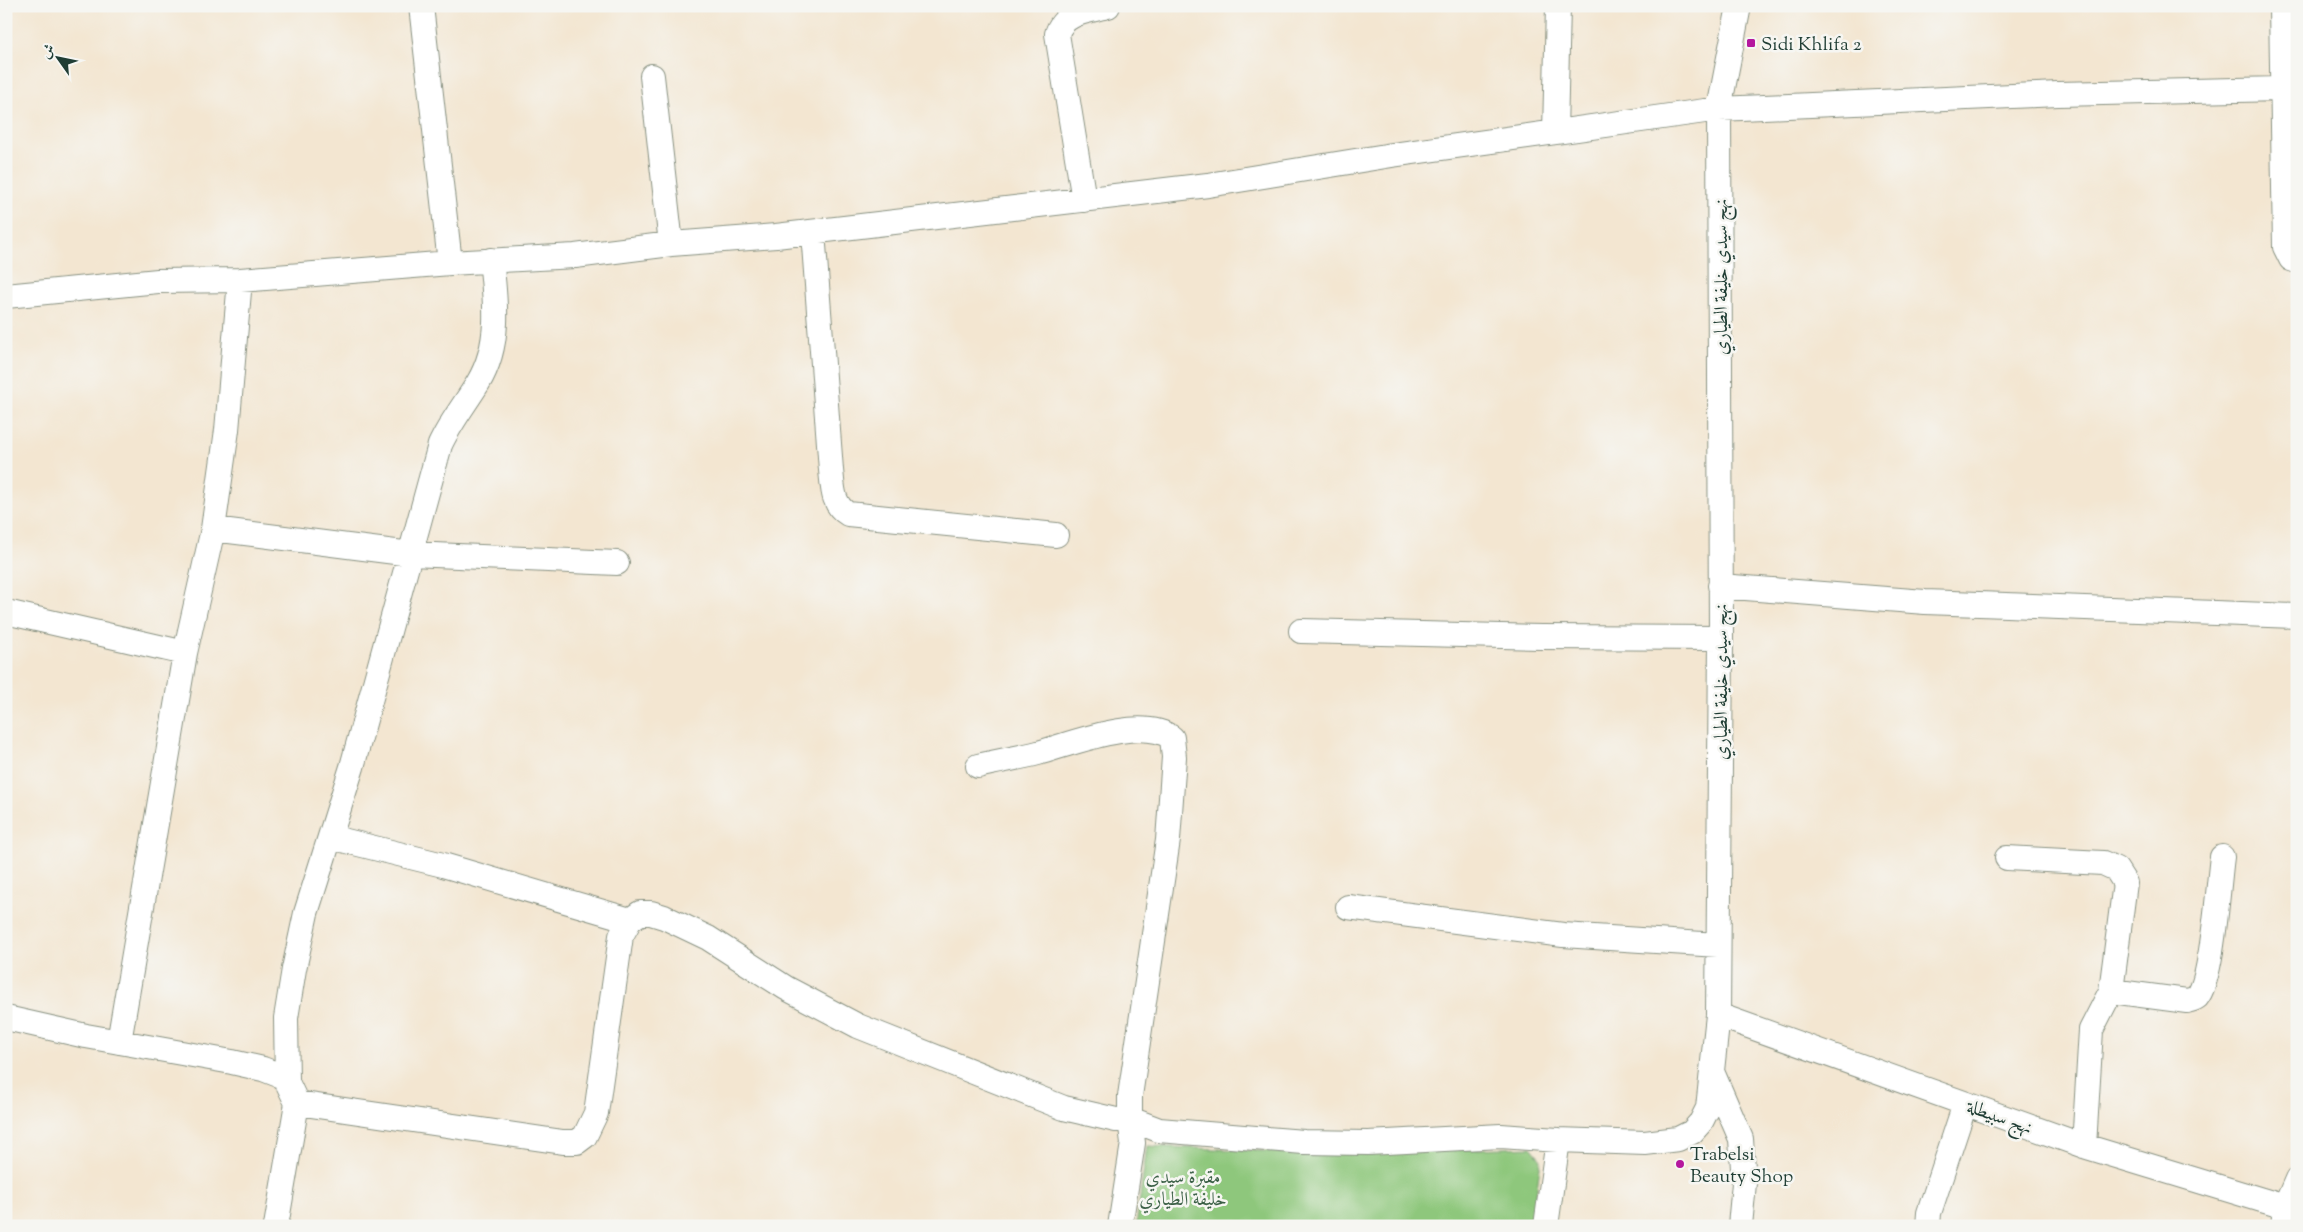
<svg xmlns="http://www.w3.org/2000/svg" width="2303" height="1232" font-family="'Sorts Mill Goudy',Amiri,serif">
  <rect width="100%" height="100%" fill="#f6f6f2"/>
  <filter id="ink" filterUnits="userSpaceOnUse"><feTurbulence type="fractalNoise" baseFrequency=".02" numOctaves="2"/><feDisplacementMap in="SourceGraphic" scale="10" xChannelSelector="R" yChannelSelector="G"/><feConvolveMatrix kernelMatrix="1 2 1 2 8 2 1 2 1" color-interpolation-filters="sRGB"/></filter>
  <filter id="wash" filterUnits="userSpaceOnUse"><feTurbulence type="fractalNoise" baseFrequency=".0096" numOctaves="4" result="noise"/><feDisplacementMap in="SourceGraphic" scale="20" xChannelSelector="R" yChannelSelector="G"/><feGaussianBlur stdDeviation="1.12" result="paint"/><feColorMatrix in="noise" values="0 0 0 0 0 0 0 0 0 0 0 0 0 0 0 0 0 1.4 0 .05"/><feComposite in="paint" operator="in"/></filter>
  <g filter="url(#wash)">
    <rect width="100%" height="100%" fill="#f3e6d1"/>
    <path fill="#8ec77b" stroke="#568258" d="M 1147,1146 L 1333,1154 L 1531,1147 L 1541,1159 L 1532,1226 L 1136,1226 Z"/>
  </g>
  <g filter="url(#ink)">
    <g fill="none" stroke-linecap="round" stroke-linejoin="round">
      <g stroke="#899282" stroke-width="26">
        <path id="street" d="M 421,6 L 450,263
          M 2281,6 L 2285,247 L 2291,259 L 2297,261
          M 652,76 L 671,244
          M 1555,132 L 1558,6
          M 1084,200 L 1057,34 C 1063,12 1089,11 1108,6
          M 813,232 L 831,470 C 833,487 832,505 848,514 L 1056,535
          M 6,296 L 158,281 L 240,280 L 450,263 L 575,256 L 671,244 L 776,236 L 1208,185 L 1392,155 L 1719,109 L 2058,94 L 2281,89
          M 213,529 L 411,554 L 617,563
          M 1720,586 L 1925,602 L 2297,616
          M 6,612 L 185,653
          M 1301,631 L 1541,637 L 1721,638
          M 978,766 C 998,761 1018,758 1038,753 C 1071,744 1141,715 1172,738 L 1174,757 L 1168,840 L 1130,1096 L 1130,1119 L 1159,1130 L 1304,1142 L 1368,1143 L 1501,1136 L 1558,1140
          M 330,837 L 443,865 L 630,920
          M 2007,858 L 2103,863 L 2116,869 L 2125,883 L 2111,991 L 2091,1030 L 2084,1146
          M 1348,907 L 1563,935 L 1718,945
          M 2111,991 L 2187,1001 C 2190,1000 2195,999 2197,997 C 2213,979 2218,885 2222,857
          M 1718,1015 L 2084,1146 L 2285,1207
          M 6,1018 L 86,1036 L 232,1062 L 263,1069 L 281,1076 L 287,1082 L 297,1103 L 276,1226
          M 119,1042 L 185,653 L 213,529 L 227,430 L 240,280
          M 1713,1074 L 1741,1139 L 1744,1183 L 1740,1226
          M 287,1082 L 286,1018 L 294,969 L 306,913 L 352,767 L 440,445 C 450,423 465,404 478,383 C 501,345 496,302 491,260
          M 297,1103 L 563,1142 L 577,1142 L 585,1136 L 596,1113 L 621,936 L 630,920 L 640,913 L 651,913 L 664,917 L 708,938 L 786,988 L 858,1026 L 1064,1108 L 1116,1120 L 1130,1119 L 1133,1143 L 1120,1226
          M 1546,1226 L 1558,1140 L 1645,1143 L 1678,1139 L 1692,1132 L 1701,1122 L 1708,1108 L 1718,1015 L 1721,638 L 1719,109 L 1739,6
          M 1928,1226 L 1929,1213 L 1965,1104
          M 2283,1226 L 2285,1207 L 2297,1179"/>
      </g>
      <use href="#street" stroke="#fff" stroke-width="24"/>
    </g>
  </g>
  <g fill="#b5179e" stroke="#f6f6f2" stroke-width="2">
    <rect x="1746" y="38" width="10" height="10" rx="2.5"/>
    <circle cx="1680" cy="1164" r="5"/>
  </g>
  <g text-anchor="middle" stroke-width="5" stroke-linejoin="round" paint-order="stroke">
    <g font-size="19" fill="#1f3d34" stroke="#f6f6f2" text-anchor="start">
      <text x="1761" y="50">Sidi Khlifa 2</text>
      <text x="1690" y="1160">Trabelsi<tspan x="1690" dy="22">Beauty Shop</tspan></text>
    </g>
    <g font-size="19" fill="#1f3d34" stroke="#f6f6f2">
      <text transform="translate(1720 277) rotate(-90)" y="7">نهج سيدي خليفة الطياري</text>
      <text transform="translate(1720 682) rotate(-90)" y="7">نهج سيدي خليفة الطياري</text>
      <text transform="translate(2000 1116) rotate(20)" y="7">نهج سبيطلة</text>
    </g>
    <g font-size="19" fill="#3b6046" stroke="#f6f6f2">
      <text x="1183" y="1183">مقبرة سيدي<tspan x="1183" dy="22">خليفة الطياري</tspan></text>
    </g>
  </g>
  <rect width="2303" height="1232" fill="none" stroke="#f6f6f2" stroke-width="25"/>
  <g transform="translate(58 58) rotate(303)" stroke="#f6f6f2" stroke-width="4" paint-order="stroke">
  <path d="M0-4L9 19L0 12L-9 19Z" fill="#1f3d34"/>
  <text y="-8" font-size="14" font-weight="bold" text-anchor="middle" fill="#1f3d34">ش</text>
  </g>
</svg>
